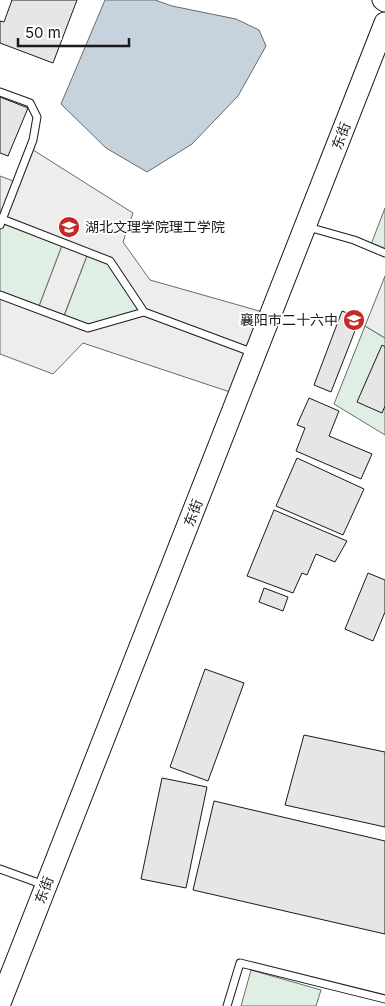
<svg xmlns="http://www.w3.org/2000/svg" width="385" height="1006" font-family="Inter,'Noto Sans SC',sans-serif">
  <rect width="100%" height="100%" fill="#fff"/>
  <path fill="#e0efe3" stroke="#6a6a6a" d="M 385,208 L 385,253 L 370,247 Z
    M 2,219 L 63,243 L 38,309 L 0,295 L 0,225 Z
    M 88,253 L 110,261 L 144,312 L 88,328 L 63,319 Z
    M 365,326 L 385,338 L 385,435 L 334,404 Z
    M 251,970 L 321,990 L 316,1006 L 241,1006 Z"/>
  <path fill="#ededed" stroke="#6a6a6a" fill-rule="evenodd" d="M 30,148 L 133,213 L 123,242 L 150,280 L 270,314 L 239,395 L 83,343 L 53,374 L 0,354 L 0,295 L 38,309 L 63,243 L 3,219 L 0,225 L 0,176 L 16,182 ZM 88,253 L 110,261 L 144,312 L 88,328 L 63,318 Z
    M 385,276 L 385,338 L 365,326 Z"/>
  <path fill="#c6d2dc" stroke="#6a6a6a" d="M 105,0 L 155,0 L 172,6 L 236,19 L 259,30 L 266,46 L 238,96 L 192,144 L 147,172 L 106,148 L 61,104 Z"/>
  <path fill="#e6e6e6" stroke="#1a1a1a" d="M 12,0 L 77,0 L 53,63 L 0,43 L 0,21 L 4,22 Z
    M 0,97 L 28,108 L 8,156 L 0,153 Z
    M 342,311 L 360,318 L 331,392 L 314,385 Z
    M 382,345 L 385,347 L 385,406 L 382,413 L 357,402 Z
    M 309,398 L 339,411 L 329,436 L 372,454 L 361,479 L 296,451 L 305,428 L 297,425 Z
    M 297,458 L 364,489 L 343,535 L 276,506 Z
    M 274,510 L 347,541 L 335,562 L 316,554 L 307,575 L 302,573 L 293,593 L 247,576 Z
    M 368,573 L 385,580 L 385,612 L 373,641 L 345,629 Z
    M 264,588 L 288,597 L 283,611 L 259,602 Z
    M 205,669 L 244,683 L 208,781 L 170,767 Z
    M 304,735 L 385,752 L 385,827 L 285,805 Z
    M 162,778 L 207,787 L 186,888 L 141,879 Z
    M 214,801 L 385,841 L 385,934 L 193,890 Z"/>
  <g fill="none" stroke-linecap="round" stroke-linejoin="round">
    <g stroke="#1a1a1a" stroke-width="9">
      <path id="lane" d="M 0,92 L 30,103 L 37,117 L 33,140 L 0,225
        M 308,227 L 354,240 L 385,253
        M 0,295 L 88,328 L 144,312 L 110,261 L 2,219
        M 144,312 L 254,353
        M 0,869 L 44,885
        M 227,1006 L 240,963 L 385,999"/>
    </g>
    <g stroke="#1a1a1a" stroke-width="21">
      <path id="secondary" d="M 382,0 L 385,2"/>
    </g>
    <g stroke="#1a1a1a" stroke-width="23">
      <path id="primary" d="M 0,1003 L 385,23"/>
    </g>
    <use href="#lane" stroke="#fff" stroke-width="7"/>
    <use href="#secondary" stroke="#fff" stroke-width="19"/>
    <use href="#primary" stroke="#fff" stroke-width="21"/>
  </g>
  <defs>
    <g id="university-disc" transform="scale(1.125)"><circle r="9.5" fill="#c62828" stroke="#fff"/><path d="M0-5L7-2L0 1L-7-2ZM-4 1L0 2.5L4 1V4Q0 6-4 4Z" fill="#fff"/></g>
    <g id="school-disc" transform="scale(1.125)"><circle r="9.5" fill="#c62828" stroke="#fff"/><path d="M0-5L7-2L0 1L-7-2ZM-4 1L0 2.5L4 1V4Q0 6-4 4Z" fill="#fff"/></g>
  </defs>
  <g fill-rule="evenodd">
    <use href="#university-disc" x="69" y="227"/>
    <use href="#school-disc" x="354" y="320"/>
  </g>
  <g text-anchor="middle" stroke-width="4" stroke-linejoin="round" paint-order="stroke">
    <g font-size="14" fill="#1a1a1a" stroke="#fff">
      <text transform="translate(341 136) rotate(-69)" y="5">东街</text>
      <text transform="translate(193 513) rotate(-69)" y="5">东街</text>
      <text transform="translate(44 890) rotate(-69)" y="5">东街</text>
    </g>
    <g font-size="14" fill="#1a1a1a" stroke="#fff" text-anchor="start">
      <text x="85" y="232">湖北文理学院理工学院</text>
      <text x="338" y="325" text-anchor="end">襄阳市二十六中</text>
    </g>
  </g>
  <path d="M18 38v8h111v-8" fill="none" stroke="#1a1a1a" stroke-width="2.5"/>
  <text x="25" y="38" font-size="15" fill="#1a1a1a" stroke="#ffffff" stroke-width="4" paint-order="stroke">50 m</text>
</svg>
